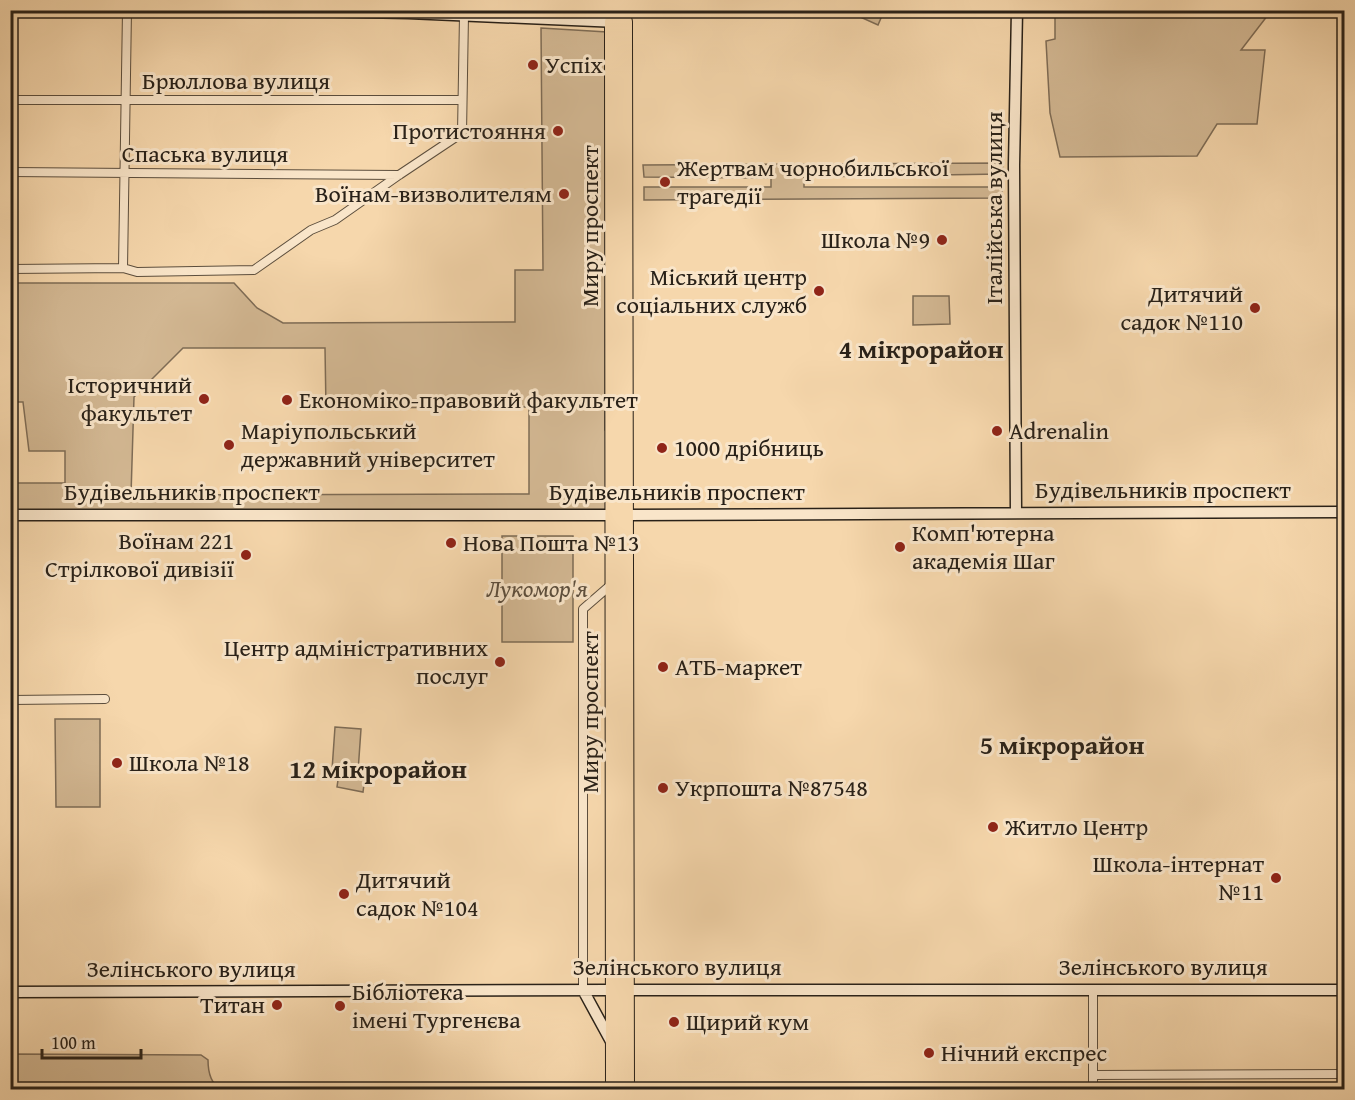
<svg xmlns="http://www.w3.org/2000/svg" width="1355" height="1100" font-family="'Gentium Book Plus',serif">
  <rect width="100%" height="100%" fill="#f6d7ac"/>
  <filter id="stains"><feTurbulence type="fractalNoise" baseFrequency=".00333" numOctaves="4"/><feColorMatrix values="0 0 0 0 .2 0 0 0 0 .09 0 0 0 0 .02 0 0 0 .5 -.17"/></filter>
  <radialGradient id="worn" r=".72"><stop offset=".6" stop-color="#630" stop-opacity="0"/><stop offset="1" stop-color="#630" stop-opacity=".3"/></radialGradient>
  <path fill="#d3b893" stroke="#7e6c56" stroke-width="1.5" fill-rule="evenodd" d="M 847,11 L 884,10 L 884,11 L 878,25 Z
    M 1055,11 L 1271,11 L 1241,50 L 1265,50 L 1257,124 L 1217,124 L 1197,156 L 1060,157 L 1050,113 L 1046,41 L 1055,39 Z
    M 541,28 L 607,32 L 605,430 L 608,431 L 608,511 L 11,511 L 11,483 L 65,483 L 65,451 L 29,451 L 23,402 L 11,402 L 11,283 L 234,283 L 257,308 L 283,323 L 515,322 L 515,270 L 543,270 ZM 183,348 L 325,348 L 326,408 L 529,407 L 529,494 L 131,495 L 134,397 Z
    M 1003,163 L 1002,174 L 804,177 L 804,187 L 1002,187 L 1002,198 L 644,200 L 644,187 L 771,187 L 771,178 L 644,177 L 643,165 Z
    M 913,296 L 949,296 L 950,324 L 913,325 Z
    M 502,536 L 573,536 L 573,642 L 502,642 Z
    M 55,719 L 100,719 L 100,807 L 56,807 Z
    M 335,727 L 361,729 L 358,772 L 332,770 Z
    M 339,773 L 365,777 L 363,792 L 337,787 Z
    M 11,1054 L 201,1055 L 208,1060 C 208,1072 211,1084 221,1089 L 11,1089 Z"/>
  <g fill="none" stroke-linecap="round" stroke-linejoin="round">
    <g stroke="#5c4e3d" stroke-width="10">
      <path id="street" d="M 10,100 L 462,100
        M 10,172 L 399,175
        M 123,268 L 127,10
        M 10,269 L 123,268 L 137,272 L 254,270 L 311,230 L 335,220 L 399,175 L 462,133 L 464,15
        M 10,700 L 105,699
        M 583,990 L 583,609 L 613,583
        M 1093,990 L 1093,1090
        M 1093,1075 L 1344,1074"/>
    </g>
    <g stroke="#292118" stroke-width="13">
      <path id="secondary" d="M 258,10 L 408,13 L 618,22
        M 1016,513 L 1014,165 L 1017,10
        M 10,515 L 613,515
        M 626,515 L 1344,512
        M 583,990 L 613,1045
        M 626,990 L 1344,990
        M 10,992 L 613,990"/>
    </g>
    <g stroke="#292118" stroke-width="16">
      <path id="highway" d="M 622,10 L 625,22 L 625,39 L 627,1090
        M 613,1090 L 612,39 L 612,22 L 616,10"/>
    </g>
    <use href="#street" stroke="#f9e5c9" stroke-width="8"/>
    <use href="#secondary" stroke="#f9e5c9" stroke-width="10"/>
    <use href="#highway" stroke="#f6d7ac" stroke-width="14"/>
  </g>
  <g fill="#8f2418" stroke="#f9e5c9" stroke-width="2">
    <circle cx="533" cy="65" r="6"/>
    <circle cx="558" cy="131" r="6"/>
    <circle cx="665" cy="182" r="6"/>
    <circle cx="564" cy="194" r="6"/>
    <circle cx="942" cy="240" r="6"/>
    <circle cx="819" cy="291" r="6"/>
    <circle cx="1255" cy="308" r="6"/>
    <circle cx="204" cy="399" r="6"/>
    <circle cx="287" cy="400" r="6"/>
    <circle cx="997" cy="431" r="6"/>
    <circle cx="229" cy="445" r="6"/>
    <circle cx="662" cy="448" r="6"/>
    <circle cx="451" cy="543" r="6"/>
    <circle cx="900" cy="547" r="6"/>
    <circle cx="246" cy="555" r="6"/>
    <circle cx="500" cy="662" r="6"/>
    <circle cx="663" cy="667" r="6"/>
    <circle cx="117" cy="763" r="6"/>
    <circle cx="663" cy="788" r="6"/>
    <circle cx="993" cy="827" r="6"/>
    <circle cx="1276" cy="878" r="6"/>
    <circle cx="344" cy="894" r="6"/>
    <circle cx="277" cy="1005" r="6"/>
    <circle cx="340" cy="1006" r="6"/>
    <circle cx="674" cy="1022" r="6"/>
    <circle cx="929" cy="1053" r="6"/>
  </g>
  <g text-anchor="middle" stroke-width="6" stroke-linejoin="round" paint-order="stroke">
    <g font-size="24" fill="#292118" stroke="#f9e5c9" text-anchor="start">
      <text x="545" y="73">Успіх</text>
      <text x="546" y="139" text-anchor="end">Протистояння</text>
      <text x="677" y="176">Жертвам чорнобильської<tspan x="677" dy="28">трагедії</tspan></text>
      <text x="552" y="202" text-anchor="end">Воїнам-визволителям</text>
      <text x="930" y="248" text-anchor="end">Школа №9</text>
      <text x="807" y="285" text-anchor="end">Міський центр<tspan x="807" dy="28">соціальних служб</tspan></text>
      <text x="1243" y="302" text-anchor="end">Дитячий<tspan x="1243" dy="28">садок №110</tspan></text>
      <text x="192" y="393" text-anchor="end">Історичний<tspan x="192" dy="28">факультет</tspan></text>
      <text x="299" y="408">Економіко-правовий факультет</text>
      <text x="241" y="439">Маріупольський<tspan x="241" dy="28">державний університет</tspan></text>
      <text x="1009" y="439">Adrenalin</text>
      <text x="674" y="456">1000 дрібниць</text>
      <text x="912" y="541">Комп'ютерна<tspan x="912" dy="28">академія Шаг</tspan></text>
      <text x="234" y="549" text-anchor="end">Воїнам 221<tspan x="234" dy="28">Стрілкової дивізії</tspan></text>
      <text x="463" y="551">Нова Пошта №13</text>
      <text x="488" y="656" text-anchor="end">Центр адміністративних<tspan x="488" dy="28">послуг</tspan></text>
      <text x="675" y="675">АТБ-маркет</text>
      <text x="129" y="771">Школа №18</text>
      <text x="675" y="796">Укрпошта №87548</text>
      <text x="1005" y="835">Житло Центр</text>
      <text x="1264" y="872" text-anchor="end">Школа-інтернат<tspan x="1264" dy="28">№11</tspan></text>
      <text x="356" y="888">Дитячий<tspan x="356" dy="28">садок №104</tspan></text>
      <text x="352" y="1000">Бібліотека<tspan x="352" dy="28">імені Тургенєва</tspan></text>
      <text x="265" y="1013" text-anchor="end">Титан</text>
      <text x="686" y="1030">Щирий кум</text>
      <text x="941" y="1061">Нічний експрес</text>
    </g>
    <g font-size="24" fill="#292118" stroke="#f9e5c9">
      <text x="236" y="89">Брюллова вулиця</text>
      <text x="205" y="162">Спаська вулиця</text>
      <text transform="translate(994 208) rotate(-90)" y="8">Італійська вулиця</text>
      <text transform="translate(590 226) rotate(-90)" y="8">Миру проспект</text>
      <text x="1163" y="498">Будівельників проспект</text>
      <text x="192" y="500">Будівельників проспект</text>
      <text x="677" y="500">Будівельників проспект</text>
      <text transform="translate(590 712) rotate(-90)" y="8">Миру проспект</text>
      <text x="677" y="975">Зелінського вулиця</text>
      <text x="1163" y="975">Зелінського вулиця</text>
      <text x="191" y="977">Зелінського вулиця</text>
    </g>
    <g font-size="24" font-style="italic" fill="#5c4e3d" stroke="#f9e5c9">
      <text x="537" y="597">Лукомор'я</text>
    </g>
    <g font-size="26" font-weight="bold" fill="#292118" stroke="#f9e5c9">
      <text x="921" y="358">4 мікрорайон</text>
      <text x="1062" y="754">5 мікрорайон</text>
      <text x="378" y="778">12 мікрорайон</text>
    </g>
  </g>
  <rect width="1355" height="1100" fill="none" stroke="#f6d7ac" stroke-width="36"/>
  <rect x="12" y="12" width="1331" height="1076" fill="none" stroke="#292118" stroke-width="3"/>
  <rect x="18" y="18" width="1319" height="1064" fill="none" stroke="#292118" stroke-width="1.5"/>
  <path d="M42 1049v9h99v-9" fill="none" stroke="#292118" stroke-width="3"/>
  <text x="51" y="1049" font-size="18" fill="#292118" stroke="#f9e5c9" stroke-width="4.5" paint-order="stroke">100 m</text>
  <rect width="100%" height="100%" filter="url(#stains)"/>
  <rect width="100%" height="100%" fill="url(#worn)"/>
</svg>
